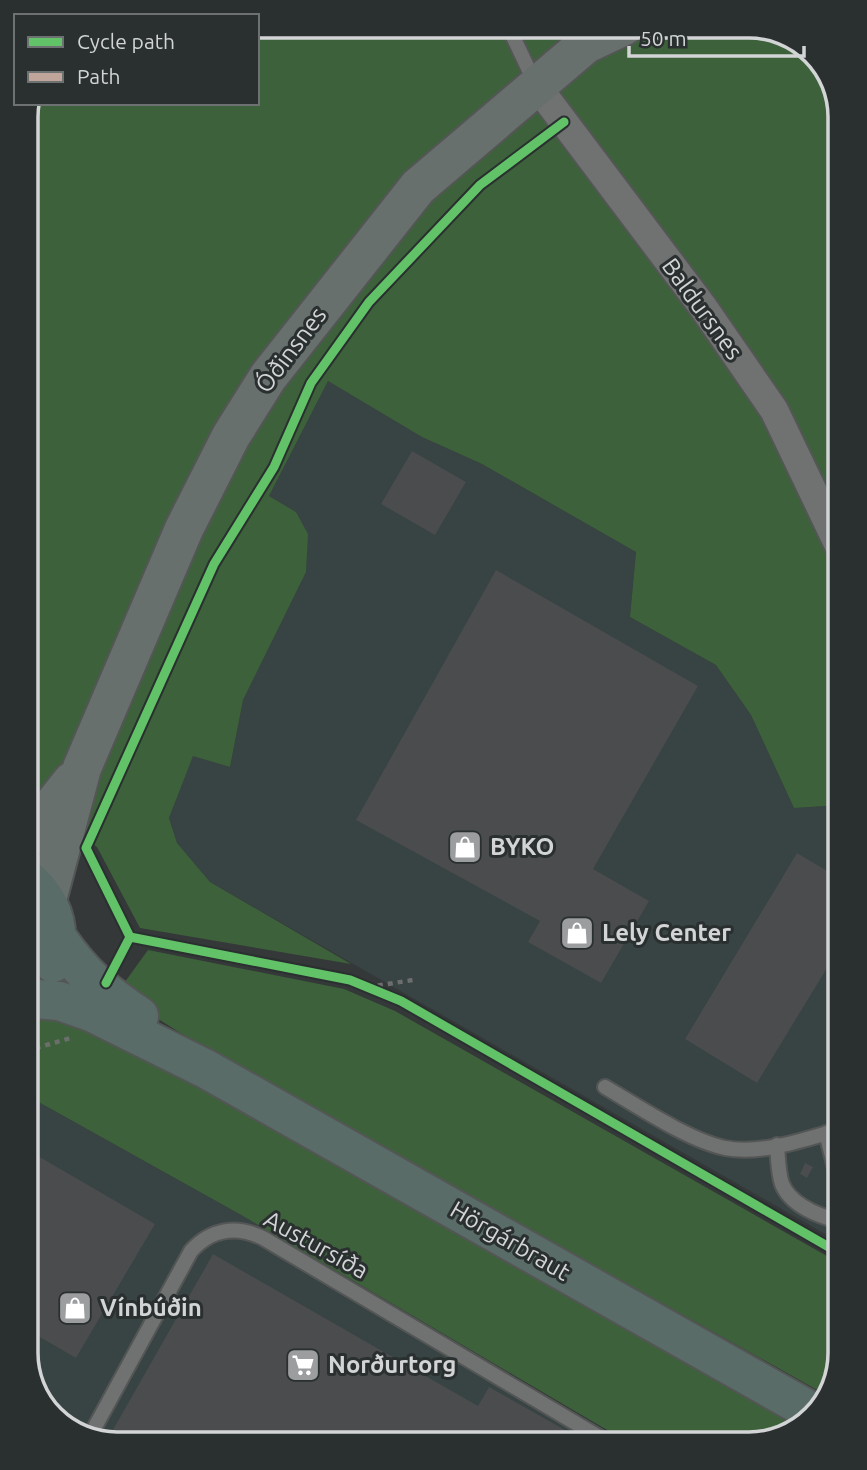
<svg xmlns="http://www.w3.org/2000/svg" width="867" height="1470" font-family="Ubuntu,sans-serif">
  <rect width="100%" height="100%" fill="#353838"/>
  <path fill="#384343" d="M 328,381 L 422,437 L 482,464 L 636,552 L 630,617 L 716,665 L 751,715 L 794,808 L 841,805 L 841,1243 L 210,882 L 177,843 L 169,818 L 193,755 L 230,767 L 243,700 L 306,572 L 307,534 L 296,512 L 269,496 Z
    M 26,1095 L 243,1216 L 610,1437 L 112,1444 L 67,1429 L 35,1392 L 26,1352 Z"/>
  <path fill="#3d623b" d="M 257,26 L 756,26 L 801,42 L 832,78 L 841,118 L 841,805 L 794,808 L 751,715 L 716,665 L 630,617 L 636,552 L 482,464 L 422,437 L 328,381 L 269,496 L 296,512 L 308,534 L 306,572 L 243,700 L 230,767 L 193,756 L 169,818 L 177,843 L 210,882 L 351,964 L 140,928 L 97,847 L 26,797 L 26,112 L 30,103 L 257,103 Z
    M 26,895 L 35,904 L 41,959 L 26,979 Z
    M 148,950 L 344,989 L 395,1011 L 841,1264 L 841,1353 L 828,1396 L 198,1044 L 117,993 Z
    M 51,1014 L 106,1030 L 799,1426 L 789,1435 L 619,1437 L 243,1216 L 26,1095 L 26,1017 Z"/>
  <path fill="#4a4c4d" d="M 412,451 L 466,482 L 435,535 L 381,504 Z
    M 496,570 L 698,686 L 593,869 L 649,901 L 601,983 L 528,942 L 540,921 L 356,820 Z
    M 797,853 L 841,879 L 841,945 L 757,1083 L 685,1039 Z
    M 26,1149 L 155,1224 L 76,1358 L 26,1329 Z
    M 805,1163 L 813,1167 L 807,1178 L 800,1174 Z
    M 213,1254 L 478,1406 L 489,1387 L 574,1435 L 573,1437 L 112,1444 L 106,1442 Z"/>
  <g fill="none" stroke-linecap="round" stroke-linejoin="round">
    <g stroke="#545656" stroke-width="18">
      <path id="lane" d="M 508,26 L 535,83
        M 605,1087 C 639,1107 688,1140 725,1148 C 762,1155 806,1139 841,1129
        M 826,1133 L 841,1191
        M 777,1145 C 778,1157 778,1172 782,1184 C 791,1206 819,1216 841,1222
        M 90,1436 L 191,1251 C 211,1229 236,1225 263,1238 L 599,1437"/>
    </g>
    <g stroke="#545656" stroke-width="32">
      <path id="street" d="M 536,85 L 703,307 L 774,410 L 841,550"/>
    </g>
    <g stroke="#545656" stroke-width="42">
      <path id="secondary" d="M 26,839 L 72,781
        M 47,900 L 82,768 L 184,529 L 231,436 L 268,377 L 418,187 L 586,44 L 624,26"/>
    </g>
    <g stroke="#545656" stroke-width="42">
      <path id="highway" d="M 26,878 C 53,901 62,928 53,963
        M 58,939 C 84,976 101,990 139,1016
        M 26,998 L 59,1001 L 91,1012 L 206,1069 L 814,1413"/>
    </g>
    <path stroke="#6c6e6e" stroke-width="4.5" stroke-dasharray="5 5" stroke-linecap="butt" d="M 368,987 L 413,980
      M 26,1051 L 74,1037"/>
    <use href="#lane" stroke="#707171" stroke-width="14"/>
    <use href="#street" stroke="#707171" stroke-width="28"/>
    <use href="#secondary" stroke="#68706e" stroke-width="38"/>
    <use href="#highway" stroke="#596c68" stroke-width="38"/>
    <path stroke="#c0a59a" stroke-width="7" stroke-dasharray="14 7" stroke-linecap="butt" d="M 26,816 L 30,818"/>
    <g stroke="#2a2f2f" stroke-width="13">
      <path id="cycleway" d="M 130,937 L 86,848 L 214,564 L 274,467 L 311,383 L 369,302 L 480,185 L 564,122
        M 106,983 L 130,937 L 350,980 L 401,1001 L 841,1254"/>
    </g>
    <use href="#cycleway" stroke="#61c268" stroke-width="9"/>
  </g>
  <defs>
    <g id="shop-square" transform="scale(1.75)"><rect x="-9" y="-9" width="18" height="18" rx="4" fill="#9b9d9e" stroke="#2a2f2f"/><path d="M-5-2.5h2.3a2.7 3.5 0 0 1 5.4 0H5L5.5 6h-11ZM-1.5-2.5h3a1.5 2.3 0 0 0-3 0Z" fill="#fff"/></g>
    <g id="supermarket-square" transform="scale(1.75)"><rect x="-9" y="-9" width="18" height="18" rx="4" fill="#9b9d9e" stroke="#2a2f2f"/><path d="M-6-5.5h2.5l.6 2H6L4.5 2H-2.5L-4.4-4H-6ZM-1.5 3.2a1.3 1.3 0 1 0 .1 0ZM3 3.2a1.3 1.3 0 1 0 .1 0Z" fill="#fff"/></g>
  </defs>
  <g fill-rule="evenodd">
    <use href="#shop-square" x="465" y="847"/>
    <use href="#shop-square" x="577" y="933"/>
    <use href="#shop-square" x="75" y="1308"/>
    <use href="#supermarket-square" x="303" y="1365"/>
  </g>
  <g text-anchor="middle" stroke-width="6" stroke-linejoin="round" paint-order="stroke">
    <g font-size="24" fill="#d2d4d5" stroke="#2a2f2f">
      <text transform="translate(702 309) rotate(54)" y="8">Baldursnes</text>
      <text transform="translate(291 350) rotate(-53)" y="8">Óðinsnes</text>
      <text transform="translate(510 1241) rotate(30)" y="8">Hörgárbraut</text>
      <text transform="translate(316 1245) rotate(29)" y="8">Austursíða</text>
    </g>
    <g font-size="24" font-weight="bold" fill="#d2d4d5" stroke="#2a2f2f" text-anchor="start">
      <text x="490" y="855">BYKO</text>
      <text x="602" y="941">Lely Center</text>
      <text x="100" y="1316">Vínbúðin</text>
      <text x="328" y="1373">Norðurtorg</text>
    </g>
  </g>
  <path d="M0 0H867V1470H0ZM117 38H749A79 79 0 0 1 828 117V1353A79 79 0 0 1 749 1432H117A79 79 0 0 1 38 1353V117A79 79 0 0 1 117 38Z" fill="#2a2f2f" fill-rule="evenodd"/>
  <path fill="none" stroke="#d2d4d5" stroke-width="3.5" d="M117 38H749A79 79 0 0 1 828 117V1353A79 79 0 0 1 749 1432H117A79 79 0 0 1 38 1353V117A79 79 0 0 1 117 38Z"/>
  <rect x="14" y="14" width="245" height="91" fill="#2a2f2f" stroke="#6d7171" stroke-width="2"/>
  <rect x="28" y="37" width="35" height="10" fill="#61c268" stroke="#6d7171" stroke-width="2"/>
  <text x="77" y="49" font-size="21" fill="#d2d4d5">Cycle path</text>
  <rect x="28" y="72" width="35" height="10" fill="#c0a59a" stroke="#6d7171" stroke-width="2"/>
  <text x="77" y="84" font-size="21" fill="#d2d4d5">Path</text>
  <path d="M629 46v10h175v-10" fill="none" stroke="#d2d4d5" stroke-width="3.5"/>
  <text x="640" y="46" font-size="21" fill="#d2d4d5" stroke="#2a2f2f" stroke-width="5" paint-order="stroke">50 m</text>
</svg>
